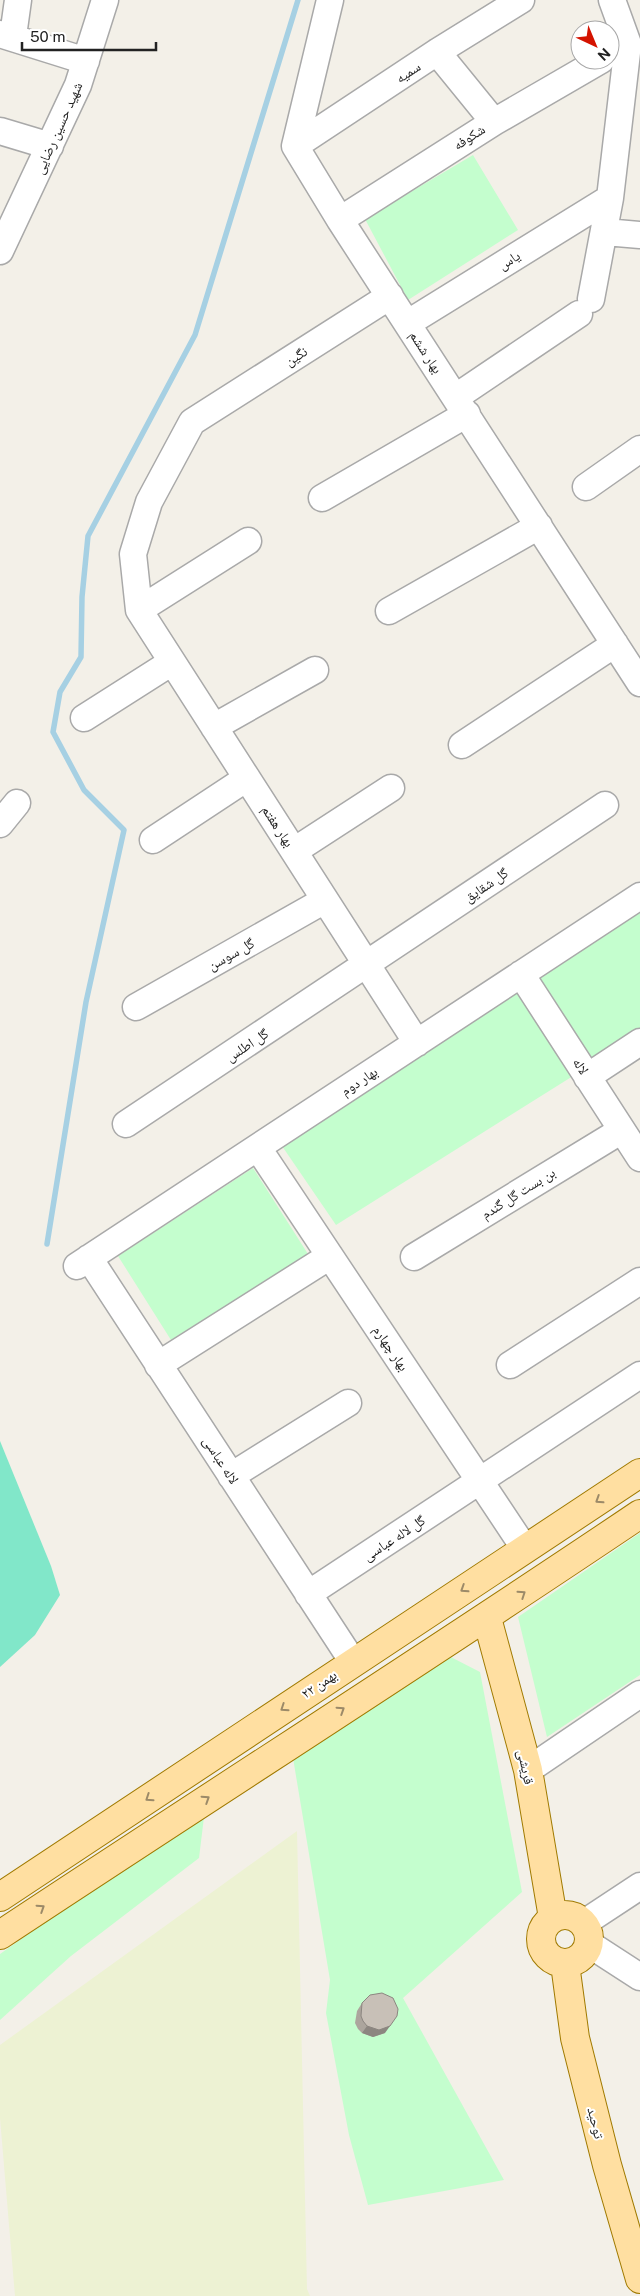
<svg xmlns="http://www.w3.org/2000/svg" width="640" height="2296" font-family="'Public Sans','Noto Naskh Arabic',sans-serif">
  <rect width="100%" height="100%" fill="#f3f0e8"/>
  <path fill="#edf2d3" d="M 297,1831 L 307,2289 L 310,2296 L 15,2296 L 0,2118 L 0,2045 Z"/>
  <path fill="#c4fece" d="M 473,155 L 518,230 L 408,300 L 365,219 Z
    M 640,912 L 640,1028 L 592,1060 L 539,979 Z
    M 519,991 L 573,1076 L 336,1225 L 282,1146 Z
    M 253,1168 L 308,1254 L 171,1340 L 118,1256 Z
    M 640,1533 L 640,1675 L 547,1737 L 518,1617 Z
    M 441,1652 L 480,1672 L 522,1892 L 403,1998 L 504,2180 L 368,2205 L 349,2135 L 326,2013 L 330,1980 L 292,1752 Z
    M 204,1817 L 199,1858 L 71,1956 L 0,2020 L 0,1954 L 116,1872 Z"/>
  <path fill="#81e7c9" d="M 0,1441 L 51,1566 L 60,1595 L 35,1635 L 0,1667 Z"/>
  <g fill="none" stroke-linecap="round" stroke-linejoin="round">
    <path stroke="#a6d0e3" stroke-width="5.5" d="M 47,1244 L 86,1002 L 124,830 L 84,790 L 53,732 L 60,692 L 81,657 L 82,597 L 88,536 L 195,335 L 298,0"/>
    <g stroke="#a9a9a9" stroke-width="29">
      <path id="minor" d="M 330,0 L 295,146 L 340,220 L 640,683
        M 0,34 L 86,61
        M 13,36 L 18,0
        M 437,52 L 494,122
        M 0,131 L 50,146
        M 295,146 L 437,52 L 521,0
        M 340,220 L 494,122 L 601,60
        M 605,232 L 640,235
        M 0,251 L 78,85 L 105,0
        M 390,296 L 192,422 L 149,502 L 133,554 L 139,610 L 417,1043
        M 591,299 L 610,198 L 628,44 L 612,0
        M 408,323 L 610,198
        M 456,397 L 579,314
        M 586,487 L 640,449
        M 322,498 L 467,414
        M 139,610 L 248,541
        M 389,611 L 539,526
        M 84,718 L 172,662
        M 214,727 L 315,670
        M 462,745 L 615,644
        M 0,824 L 17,803
        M 153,840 L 247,778
        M 294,851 L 391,788
        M 521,974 L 640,1158
        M 136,1007 L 325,900
        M 587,1077 L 640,1042
        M 126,1124 L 605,805
        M 258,1148 L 525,1549
        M 414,1257 L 622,1130
        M 89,1258 L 353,1662
        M 77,1266 L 640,896
        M 158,1365 L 330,1256
        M 510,1365 L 640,1281
        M 231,1476 L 348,1403
        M 308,1594 L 640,1375
        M 528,1770 L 640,1694
        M 584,1923 L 640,1886
        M 589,1944 L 640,1977"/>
    </g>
    <g stroke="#a07a00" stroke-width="30">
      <path id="major" d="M 487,1618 L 528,1770 L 553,1918
        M 0,1897 L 640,1473
        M541 1939a24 24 0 1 1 48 0a24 24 0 1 1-48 0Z
        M 0,1935 C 213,1794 428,1657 640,1514
        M 565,1964 L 575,2038 L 607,2165 L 640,2279"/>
    </g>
    <use href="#minor" stroke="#fff" stroke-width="26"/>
    <use href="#major" stroke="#ffdfa1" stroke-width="28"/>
  </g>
  <path fill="#aca59d" d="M 362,2003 L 385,2033 L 373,2037 L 362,2033 L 358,2029 L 355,2023 L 357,2011 Z"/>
  <path fill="#8c8680" d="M 367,2026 L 390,2026 L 385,2033 L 373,2037 L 362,2033 Z"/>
  <path fill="#c8c0b7" stroke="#8c8680" d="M 382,1993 L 393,1998 L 398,2009 L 397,2016 L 390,2026 L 379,2030 L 367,2026 L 363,2021 L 361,2016 L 362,2003 L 370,1995 Z"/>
  <defs><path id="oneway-chevron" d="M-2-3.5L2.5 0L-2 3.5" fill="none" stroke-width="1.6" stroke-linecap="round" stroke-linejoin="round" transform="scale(1.25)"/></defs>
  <g stroke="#9c8a68">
    <use href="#oneway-chevron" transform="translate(599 1500) rotate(147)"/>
    <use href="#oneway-chevron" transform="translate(464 1589) rotate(147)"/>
    <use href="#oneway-chevron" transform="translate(522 1594) rotate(-34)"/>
    <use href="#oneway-chevron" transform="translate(284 1708) rotate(146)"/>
    <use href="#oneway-chevron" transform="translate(341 1710) rotate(-33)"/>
    <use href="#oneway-chevron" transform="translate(149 1798) rotate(146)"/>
    <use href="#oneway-chevron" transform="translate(206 1799) rotate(-33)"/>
    <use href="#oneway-chevron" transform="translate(41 1908) rotate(-33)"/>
  </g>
  <g text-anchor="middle" stroke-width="4" stroke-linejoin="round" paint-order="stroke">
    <g font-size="14" fill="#222" stroke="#fff">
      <text transform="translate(408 72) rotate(-33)" y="5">سمیه</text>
      <text transform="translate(58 128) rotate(-66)" y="5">شهید حسین رضایی</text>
      <text transform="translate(469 137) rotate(-33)" y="5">شکوفه</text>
      <text transform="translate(509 260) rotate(-32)" y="5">یاس</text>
      <text transform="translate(426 352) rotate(57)" y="5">بهار ششم</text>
      <text transform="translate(296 356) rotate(-32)" y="5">نگین</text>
      <text transform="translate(278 826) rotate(57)" y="5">بهار هفتم</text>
      <text transform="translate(486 885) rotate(-34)" y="5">گل شقایق</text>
      <text transform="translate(231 954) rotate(-29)" y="5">گل سوسن</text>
      <text transform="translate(247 1045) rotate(-33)" y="5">گل اطلس</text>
      <text transform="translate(581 1066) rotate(57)" y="5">لاله</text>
      <text transform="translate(359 1081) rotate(-33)" y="5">بهار دوم</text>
      <text transform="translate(518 1193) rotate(-32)" y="5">بن بست گل گندم</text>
      <text transform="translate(391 1348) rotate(56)" y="5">بهار چهارم</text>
      <text transform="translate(221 1460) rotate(57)" y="5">لاله عباسی</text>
      <text transform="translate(394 1538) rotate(-33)" y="5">گل لاله عباسی</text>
      <text transform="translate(319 1684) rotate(-34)" y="5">۲۲ بهمن</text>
      <text transform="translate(526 1767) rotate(78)" y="5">قریشی</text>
      <text transform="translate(596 2123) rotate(76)" y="5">توحید</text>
    </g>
  </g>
  <g transform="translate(595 45) rotate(136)"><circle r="24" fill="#ffffff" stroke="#a7a7a7"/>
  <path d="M0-4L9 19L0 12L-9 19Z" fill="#d41300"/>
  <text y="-8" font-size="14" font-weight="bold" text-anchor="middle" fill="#222222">N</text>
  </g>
  <path d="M22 42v8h134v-8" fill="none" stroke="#222222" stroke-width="2.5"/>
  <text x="30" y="42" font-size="15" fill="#222222" stroke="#ffffff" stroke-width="4" paint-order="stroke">50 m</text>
</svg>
